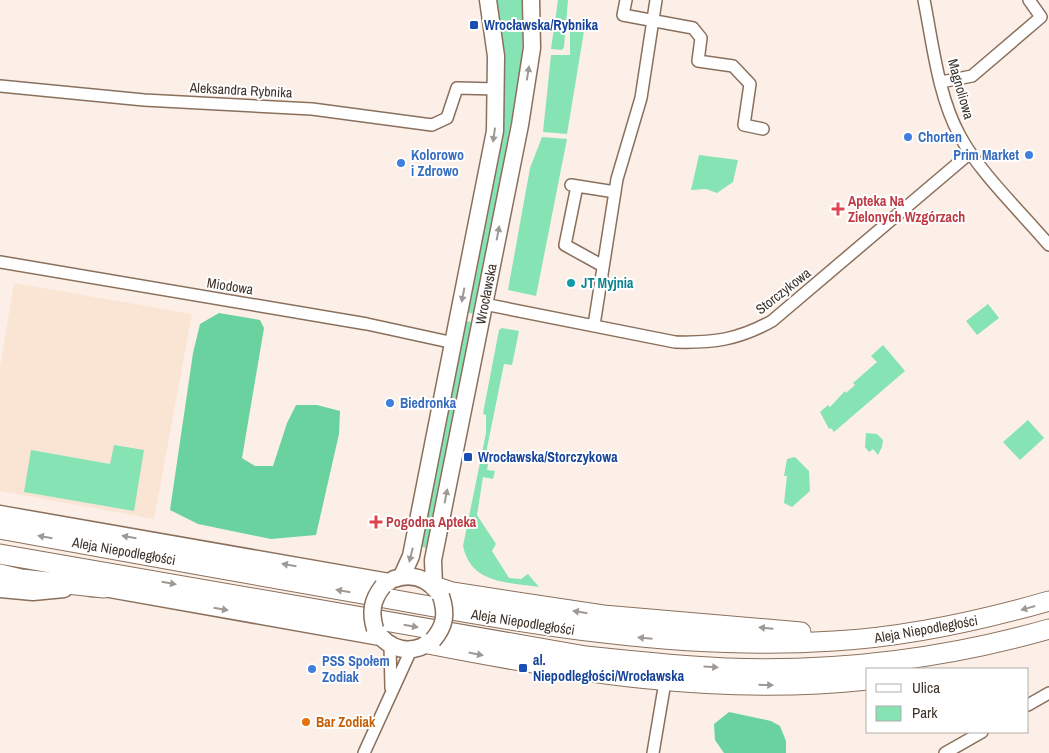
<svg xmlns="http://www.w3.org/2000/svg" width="1049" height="753" font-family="'Archivo Narrow',sans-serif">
  <rect width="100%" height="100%" fill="#fcefe7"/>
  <path fill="#fae4d4" d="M 14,283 L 192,314 L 154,519 L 0,491 L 0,367 Z"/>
  <path fill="#86e3b4" d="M 495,0 L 524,0 L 522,65 L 474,314 L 466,312 L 500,140 L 504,71 L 502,39 Z
    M 558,0 L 568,0 L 564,47 L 562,50 L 551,49 Z
    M 570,31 L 584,31 L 567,134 L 543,132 L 551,55 L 570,55 Z
    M 542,137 L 567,139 L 536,296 L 508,290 L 530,168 Z
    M 699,155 L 738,160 L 733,182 L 717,193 L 706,189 L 691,190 Z
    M 988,304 L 999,318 L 977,335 L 966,321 Z
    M 465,321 L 472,322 L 426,548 L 420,546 Z
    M 502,328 L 519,331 L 512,365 L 504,364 L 486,453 L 489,459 L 487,470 L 495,471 L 493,479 L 483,477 L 477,515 L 496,544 L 492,551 L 509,578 L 521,579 L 528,574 L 539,587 C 507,582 471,584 463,546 L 486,433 L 486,415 L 483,414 L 484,408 L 499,330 Z
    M 883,345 L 905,371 L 834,432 L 831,428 L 829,429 L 820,412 L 828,405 L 830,407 L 845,391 L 846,393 L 855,385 L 853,383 L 877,362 L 871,356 Z
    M 1028,420 L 1044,438 L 1020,460 L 1003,442 Z
    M 866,433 L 877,434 L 883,440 L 882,447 L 878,455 L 873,449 L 869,452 L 865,447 Z
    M 114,445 L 144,450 L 134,511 L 24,492 L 31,450 L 110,464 Z
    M 795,457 L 809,471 L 810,491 L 792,507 L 784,503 L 787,476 L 784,476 L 787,459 Z"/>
  <path fill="#6ad29f" d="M 219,313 L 260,320 L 264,328 L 242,458 L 255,466 L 273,466 L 287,423 L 296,405 L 317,405 L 340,411 L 339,434 L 316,535 L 271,539 L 198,524 L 170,510 L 193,353 L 200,324 Z
    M 729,712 L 771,721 L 780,726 L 786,741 L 786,753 L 724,753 L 715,740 L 714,724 Z"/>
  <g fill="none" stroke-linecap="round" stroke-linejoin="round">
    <g stroke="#8a705c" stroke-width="14">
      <path id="minor" d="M 626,0 L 623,15 L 693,28 L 701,38 L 698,61 L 733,66 L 750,84 L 744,125 L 763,129
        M 924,0 C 933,45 938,96 960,136 C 979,172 1022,213 1049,245
        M 941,82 L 972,76 L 1041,17 L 1029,0
        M 0,86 L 144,100 L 312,109 L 432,125 L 447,118 L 457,88 L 497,89
        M 571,185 L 615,192
        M 577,186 L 565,245 L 603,266
        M 0,262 L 367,324 L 454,343
        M 484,304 L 675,342 C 713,343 738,340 772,321 L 970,153
        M 594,325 L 617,179 L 641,98 L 656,0
        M 390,645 L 391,688
        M 1028,705 L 1049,693
        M 364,753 L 411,650
        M 653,753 L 665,682
        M 945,753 L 982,732"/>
    </g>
    <g stroke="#8a705c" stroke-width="19">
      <path id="secondary" d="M 0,514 L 389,582
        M 402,576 L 411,556 L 495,131 L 496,56 L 488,0
        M 394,579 C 411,573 427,578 438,592
        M 434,586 L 433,560 L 520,125 L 532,48 L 531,0
        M 91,588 L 104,588 L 380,637
        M 0,589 L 33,592 L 64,589
        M 375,629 C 389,651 412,656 433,640"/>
    </g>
    <g stroke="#8a705c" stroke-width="21">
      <path id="primary" d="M 0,529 C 123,551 245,574 368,595 C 522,623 677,652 834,641 C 907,637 979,621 1049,601
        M 0,554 L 586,656 C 633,661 679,666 726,668 C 835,672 944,659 1049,629
        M 0,574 L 21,579 L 104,588
        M 434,586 L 452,592 L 603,615 L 801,632
        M 428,644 C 576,673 716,696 868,680"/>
    </g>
    <use href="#minor" stroke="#fff" stroke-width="11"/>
    <use href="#secondary" stroke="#fff" stroke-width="16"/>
    <use href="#primary" stroke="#fff" stroke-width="19"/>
    <g stroke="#8a705c" stroke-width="19" stroke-linecap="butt">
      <path id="secondary-bridge" d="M 375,629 C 370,612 372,600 383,586
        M 433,640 C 445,626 447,614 441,596"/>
    </g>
    <use href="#secondary-bridge" stroke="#fff" stroke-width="16"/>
  </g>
  <defs><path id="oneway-solid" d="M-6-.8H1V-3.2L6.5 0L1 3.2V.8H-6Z" transform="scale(1.25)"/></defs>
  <g fill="#9e9994">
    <use href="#oneway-solid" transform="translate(528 73) rotate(-81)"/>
    <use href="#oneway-solid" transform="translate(494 135) rotate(98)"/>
    <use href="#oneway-solid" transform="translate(498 233) rotate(-79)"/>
    <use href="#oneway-solid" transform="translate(463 295) rotate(101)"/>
    <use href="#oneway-solid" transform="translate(446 496) rotate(-79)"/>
    <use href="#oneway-solid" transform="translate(45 537) rotate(-170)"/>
    <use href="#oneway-solid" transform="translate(129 537) rotate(-170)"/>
    <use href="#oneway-solid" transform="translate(411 555) rotate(104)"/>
    <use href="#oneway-solid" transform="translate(289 565) rotate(-170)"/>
    <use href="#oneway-solid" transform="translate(169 583) rotate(10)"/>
    <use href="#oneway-solid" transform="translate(343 591) rotate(-170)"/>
    <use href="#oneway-solid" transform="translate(1028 608) rotate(164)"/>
    <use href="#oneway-solid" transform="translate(221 609) rotate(10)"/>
    <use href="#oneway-solid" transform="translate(580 612) rotate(-171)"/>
    <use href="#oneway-solid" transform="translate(411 626) rotate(10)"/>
    <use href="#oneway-solid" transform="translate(766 628) rotate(-175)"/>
    <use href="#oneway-solid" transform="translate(645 638) rotate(-175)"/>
    <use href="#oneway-solid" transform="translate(476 654) rotate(11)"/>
    <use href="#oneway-solid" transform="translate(711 667) rotate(4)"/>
    <use href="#oneway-solid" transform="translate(766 685) rotate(1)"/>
  </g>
  <g fill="#1a4fb4" stroke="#fff" stroke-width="2">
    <rect x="469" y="20" width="10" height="10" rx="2.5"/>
    <rect x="463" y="452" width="10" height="10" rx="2.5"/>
    <rect x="518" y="663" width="10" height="10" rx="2.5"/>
  </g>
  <g fill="#3f7fe0" stroke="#fff" stroke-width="2">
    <circle cx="908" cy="137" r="5"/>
    <circle cx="1029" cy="155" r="5"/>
    <circle cx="401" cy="163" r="5"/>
    <circle cx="390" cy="403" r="5"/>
    <circle cx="312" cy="669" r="5"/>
  </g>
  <g fill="#e0444e" stroke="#fff" stroke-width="2">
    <path d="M835.5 201.5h5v5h5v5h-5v5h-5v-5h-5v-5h5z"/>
    <path d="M373.5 514.5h5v5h5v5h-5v5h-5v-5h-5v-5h5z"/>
  </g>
  <circle fill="#0f9aa8" stroke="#fff" stroke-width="2" cx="571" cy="283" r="5"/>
  <circle fill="#e8710a" stroke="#fff" stroke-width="2" cx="306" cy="722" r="5"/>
  <g text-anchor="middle" stroke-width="4" stroke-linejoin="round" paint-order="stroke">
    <g font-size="14" font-weight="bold" fill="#164399" stroke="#fff" text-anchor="start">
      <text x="484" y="30">Wrocławska/Rybnika</text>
      <text x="478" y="462">Wrocławska/Storczykowa</text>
      <text x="533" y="665">al.<tspan x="533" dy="16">Niepodległości/Wrocławska</tspan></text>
    </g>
    <g font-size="14" fill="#3e332a" stroke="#fff">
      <text transform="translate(961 89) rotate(74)" y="5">Magnoliowa</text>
      <text transform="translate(241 90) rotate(3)" y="5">Aleksandra Rybnika</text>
      <text transform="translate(230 286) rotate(9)" y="5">Miodowa</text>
      <text transform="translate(783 291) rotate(-38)" y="5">Storczykowa</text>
      <text transform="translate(486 294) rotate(-79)" y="5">Wrocławska</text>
      <text transform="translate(124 551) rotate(10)" y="5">Aleja Niepodległości</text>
      <text transform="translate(523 622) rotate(9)" y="5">Aleja Niepodległości</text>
      <text transform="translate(926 629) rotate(-10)" y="5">Aleja Niepodległości</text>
    </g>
    <g font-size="14" font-weight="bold" fill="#366cbe" stroke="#fff" text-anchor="start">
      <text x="918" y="142">Chorten</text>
      <text x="411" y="160">Kolorowo<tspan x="411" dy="16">i Zdrowo</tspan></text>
      <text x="1019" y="160" text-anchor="end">Prim Market</text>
      <text x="400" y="408">Biedronka</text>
      <text x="322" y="666">PSS Społem<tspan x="322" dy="16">Zodiak</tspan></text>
    </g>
    <g font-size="14" font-weight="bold" fill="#be3a42" stroke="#fff" text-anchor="start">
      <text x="848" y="206">Apteka Na<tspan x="848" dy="16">Zielonych Wzgórzach</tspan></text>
      <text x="386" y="527">Pogodna Apteka</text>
    </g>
    <g font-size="14" font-weight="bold" fill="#0d838f" stroke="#fff" text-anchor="start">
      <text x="581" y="288">JT Myjnia</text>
    </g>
    <g font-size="14" font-weight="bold" fill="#c56008" stroke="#fff" text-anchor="start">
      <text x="316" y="727">Bar Zodiak</text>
    </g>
  </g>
  <rect x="866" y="668" width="162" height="65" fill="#ffffff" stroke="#b2adaa"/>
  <rect x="876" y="684" width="25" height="8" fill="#ffffff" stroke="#b2adaa"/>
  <text x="912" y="693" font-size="15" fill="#3e332a">Ulica</text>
  <rect x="876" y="706" width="25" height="15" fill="#86e3b4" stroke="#b2adaa"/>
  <text x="912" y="718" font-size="15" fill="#3e332a">Park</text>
</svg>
